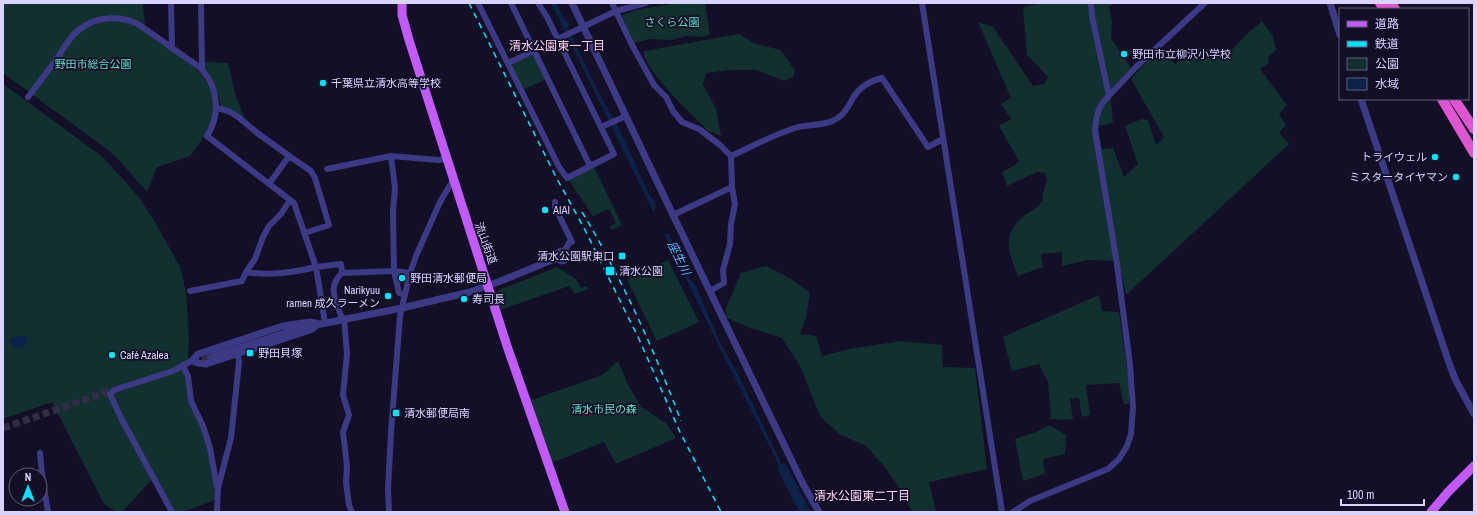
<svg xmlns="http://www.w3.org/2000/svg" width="1477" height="515" font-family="'Archivo Narrow','Noto Sans JP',sans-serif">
  <rect width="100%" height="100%" fill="#130f26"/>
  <path fill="#12302f" d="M 3,3 L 144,3 L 143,6 L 146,33 C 175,54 227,77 211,122 C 207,134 197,146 190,156 L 157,167 L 147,192 L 120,161 L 108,150 L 3,73 Z
    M 679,3 L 705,3 L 710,34 L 703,37 L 686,36 L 672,40 L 651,39 L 634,43 L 622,16 L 622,15 L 640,9 Z
    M 1042,3 L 1115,3 L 1109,7 L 1112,21 L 1111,38 L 1131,68 L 1110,90 L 1113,123 L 1098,126 L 1102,149 L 1113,148 L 1124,177 L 1138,164 L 1125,126 L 1141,119 L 1148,120 L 1156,145 L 1164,137 L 1131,79 L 1159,48 L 1175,64 L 1197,48 L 1231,51 L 1247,34 L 1262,21 L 1273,36 L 1276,50 L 1268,57 L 1269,63 L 1260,69 L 1287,105 L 1279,114 L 1286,125 L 1279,133 L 1289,144 L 1126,295 L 1119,261 L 1088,260 L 1062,266 L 1062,252 L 1041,254 L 1043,267 L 1018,276 C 1008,251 1001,234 1025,215 C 1027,213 1030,212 1033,210 C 1036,208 1039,205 1042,202 L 1043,193 L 1047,181 L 1045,173 L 1037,172 L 1007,186 L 1002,172 L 1015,165 L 1019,161 L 999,126 L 1011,119 L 1001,104 L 1011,98 L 978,22 L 993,27 L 1033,86 L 1044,84 L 1048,77 L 1027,55 L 1023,7 Z
    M 739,34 L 756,44 L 781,50 L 795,71 L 793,77 L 784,81 L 756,70 L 729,70 L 706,73 L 703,84 L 716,109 L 721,136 L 708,131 L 673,96 L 650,68 L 644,57 L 644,51 Z
    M 531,54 L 534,54 L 546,79 L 523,90 L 512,66 L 514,62 Z
    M 204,62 L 228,63 L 236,97 L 245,119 L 226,107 L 221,106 L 217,91 L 204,70 Z
    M 3,84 L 99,154 L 125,181 L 140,199 L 155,222 L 180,267 L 186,291 L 189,339 L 186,384 L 206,439 L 215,492 L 215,500 L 183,512 L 175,512 L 155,476 L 122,512 L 116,512 L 104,504 L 52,402 L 3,419 Z
    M 594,167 L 622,225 L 612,230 L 610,226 L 616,223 L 609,209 L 593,216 L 568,179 Z
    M 668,260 L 699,322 L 657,341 L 627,280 Z
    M 766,266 L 791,279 L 810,293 L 806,317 L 800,334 L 816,336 L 822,356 L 850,349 L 901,341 L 942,345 L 943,367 L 975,368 L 987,469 L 929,482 L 936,512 L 912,512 L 903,493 L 884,466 L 866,446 L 839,434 L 820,416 L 800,366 L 782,338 L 745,326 L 726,317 L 726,308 L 741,273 Z
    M 557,267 L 576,279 L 581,288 L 586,286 L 588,289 L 575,294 L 569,286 L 500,310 L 496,294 L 499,290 Z
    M 1099,295 L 1102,311 L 1119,312 L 1129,382 L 1129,403 L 1124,405 L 1119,383 L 1086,385 L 1090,415 L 1082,417 L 1079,398 L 1070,399 L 1073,419 L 1063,420 L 1051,419 L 1048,382 L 1039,364 L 1012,371 L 1003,337 Z
    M 618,361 L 628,385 L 641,407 L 667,424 L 676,438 L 616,464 L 604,442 L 551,463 L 529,401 L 602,375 Z
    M 1049,425 L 1066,435 L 1065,454 L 1043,459 L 1045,474 L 1023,481 L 1015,439 L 1036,432 Z"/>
  <path fill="#0c2248" d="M 551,3 L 556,3 L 564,19 L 569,23 L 568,28 L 577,47 L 600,95 L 619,128 L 648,192 L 653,200 L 655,200 L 655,205 C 660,215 666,225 670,236 C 677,252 683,273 696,286 L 719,340 L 740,378 L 785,471 L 803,512 L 799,512 L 775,457 L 717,342 Z
    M 18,336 L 22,336 L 26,337 L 27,342 L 25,346 L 17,348 L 11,345 L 9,340 Z"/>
  <path fill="#130f26" d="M 657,204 L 670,232 L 671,234 L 662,234 L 651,213 L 655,209 Z"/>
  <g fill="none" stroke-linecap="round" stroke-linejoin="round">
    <path stroke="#0c2248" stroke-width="10" d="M 783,469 L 805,512"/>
    <path stroke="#312d47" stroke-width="7" stroke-dasharray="7 3.5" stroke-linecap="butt" d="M 192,363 L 211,357
      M 3,428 L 116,389"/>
    <path stroke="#3d3a85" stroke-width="6" d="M 171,3 L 172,48
      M 201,3 L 202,69
      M 478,3 L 559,167 L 567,178 L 614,154 L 547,17 L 538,3
      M 511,3 L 590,166
      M 612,3 L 632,45 L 654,85 L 666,97 L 673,111 L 682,122 L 699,129 L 720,145 L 731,156 L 732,187 L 735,204 L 731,224 L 730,244 L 723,270 L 724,283 L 710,291
      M 922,3 L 1002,512
      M 1091,3 L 1092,16 L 1109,96
      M 508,63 L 616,11 L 646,3
      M 28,97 C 38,84 48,71 58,57 C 65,47 72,33 83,27 C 99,16 120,16 136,23 C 153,34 169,46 185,57 C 190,61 198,65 202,70 C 219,88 220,116 207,136 L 294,203 L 316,267 L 325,323
      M 216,108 C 235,110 245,124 260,135 C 277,147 293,159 311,171 L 315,178 L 329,225 L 305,233
      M 601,127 L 626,116
      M 731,156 C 753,146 775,134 798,127 C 811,124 828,126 839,117 C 846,112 849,105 853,98 C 860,86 870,81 882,78 L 928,147 L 943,139
      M 327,169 L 391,156
      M 269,184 L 289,156
      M 555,202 L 555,207 L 572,242 L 569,243 L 564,252
      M 673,215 L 732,187
      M 316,267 L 341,264 L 342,273
      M 246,272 C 270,276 292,273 316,267
      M 190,291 L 242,281 L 246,272 L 255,259 L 263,237 L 269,226 L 281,214 L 290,200
      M 405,295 L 399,293 L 394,271 L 393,212 L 395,188 L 391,156 L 438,160 L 446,159
      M 344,318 L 347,354 L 343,395 L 349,415 L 343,432 L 347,466 L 346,482 L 349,505 L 352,512
      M 342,319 C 337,301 326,288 342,273 L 394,271 L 410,273
      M 183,366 L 188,376 L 191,401 L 203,426 L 210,448 L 217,487
      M 40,453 L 42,475 L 48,512
      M 172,512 L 121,418 L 110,394 L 114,390 L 173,371 L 193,360
      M 217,512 L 218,488 L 231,438 L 239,362 L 238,354
      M 389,512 L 388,489 L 391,432 L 400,316 L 410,273 L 416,256 L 440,202 L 453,180
      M 1013,512 L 1030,501 L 1108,469 L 1119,459 L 1127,446 L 1131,434 L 1133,407 L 1130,365 L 1117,264 L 1095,131 C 1096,119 1097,110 1104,101 L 1136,67 L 1205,3"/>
    <path stroke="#3d3a85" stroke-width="7" d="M 572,3 L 673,215 L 803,484 L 819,512
      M 1330,3 L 1340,35
      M 1361,99 L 1448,360 L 1455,379 L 1474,414
      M557 256a5 5 0 1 1 10 0a5 5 0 1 1-10 0Z
      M 310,322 L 319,324 L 310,330 L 206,364 L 198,363 L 193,360 L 198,354 L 207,351 L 283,326 Z
      M 211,357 L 301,328 L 402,308 L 470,292 L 498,282 L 557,258"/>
    <path stroke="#c25bff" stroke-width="9" d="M 402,3 L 402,15 L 409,40 L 507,346 L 565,512
      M 1431,512 L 1449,491 L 1474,466"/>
    <path stroke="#e055d1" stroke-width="10" d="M 1380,3 L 1384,9
      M 1391,3 L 1395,9
      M 1442,99 L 1474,153
      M 1454,99 L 1474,129"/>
    <path stroke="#00e5ff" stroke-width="1.5" stroke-dasharray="6 5" stroke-linecap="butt" d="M 469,3 L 556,177 L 584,228 L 639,339 L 680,432 L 721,512
      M 582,212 C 597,236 610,262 623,287 C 645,331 664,376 681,421"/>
  </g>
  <g fill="#00e5ff" stroke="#130f26" stroke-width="1.5">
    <circle cx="1124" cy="54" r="4"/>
    <circle cx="323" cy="83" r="4"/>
    <circle cx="1435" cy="157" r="4"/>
    <circle cx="1456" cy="177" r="4"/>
    <circle cx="545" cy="210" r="4"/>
    <rect x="618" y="252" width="8" height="8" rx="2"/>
    <rect x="605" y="266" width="10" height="10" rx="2"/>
    <circle cx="402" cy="278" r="4"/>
    <circle cx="388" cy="296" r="4"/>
    <circle cx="464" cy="299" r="4"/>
    <rect x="246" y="349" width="8" height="8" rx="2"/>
    <circle cx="112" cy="355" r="4"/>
    <rect x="392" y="409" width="8" height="8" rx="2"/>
  </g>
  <g text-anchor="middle" stroke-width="3.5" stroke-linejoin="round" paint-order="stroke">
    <g font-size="11" fill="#5fe0c0" stroke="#130f26">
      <text x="672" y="26">さくら公園</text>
      <text x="93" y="68">野田市総合公園</text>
      <text x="604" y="413">清水市民の森</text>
    </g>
    <g font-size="11" fill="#d9d4ff" stroke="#130f26" text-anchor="start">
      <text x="1132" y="58">野田市立柳沢小学校</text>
      <text x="331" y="87">千葉県立清水高等学校</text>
      <text x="1427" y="161" text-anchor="end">トライウェル</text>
      <text x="1448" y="181" text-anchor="end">ミスタータイヤマン</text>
      <text x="553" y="214">AIAI</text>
      <text x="614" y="260" text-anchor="end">清水公園駅東口</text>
      <text x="619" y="275">清水公園</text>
      <text x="410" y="282">野田清水郵便局</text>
      <text x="380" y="294" text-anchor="end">Narikyuu<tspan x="380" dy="13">ramen 成久ラーメン</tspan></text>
      <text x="472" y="303">寿司長</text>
      <text x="258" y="357">野田貝塚</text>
      <text x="120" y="359">Café Azalea</text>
      <text x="404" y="417">清水郵便局南</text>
    </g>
    <g font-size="11" fill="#d9d4ff" stroke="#130f26">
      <text transform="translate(486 243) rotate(70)" y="4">流山街道</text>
    </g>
    <g font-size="12" fill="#ffd6f0" stroke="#130f26">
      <text x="557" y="50">清水公園東一丁目</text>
      <text x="862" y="500">清水公園東二丁目</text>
    </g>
    <g font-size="12" font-style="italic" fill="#62b6ff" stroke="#130f26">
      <text transform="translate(679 258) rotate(64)" y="4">座生川</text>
    </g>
  </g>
  <rect width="1477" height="515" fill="none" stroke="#d9d4ff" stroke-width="8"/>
  <rect x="1339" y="8" width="130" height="92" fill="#130f26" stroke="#625e7d"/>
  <rect x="1347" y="21" width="20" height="6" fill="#c25bff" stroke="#625e7d"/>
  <text x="1375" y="28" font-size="12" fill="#d9d4ff">道路</text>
  <rect x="1347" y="41" width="20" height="6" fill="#00e5ff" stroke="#625e7d"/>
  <text x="1375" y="48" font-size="12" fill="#d9d4ff">鉄道</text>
  <rect x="1347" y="58" width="20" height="12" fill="#12302f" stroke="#625e7d"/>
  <text x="1375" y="68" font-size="12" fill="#d9d4ff">公園</text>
  <rect x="1347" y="78" width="20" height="12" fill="#0c2248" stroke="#625e7d"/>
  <text x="1375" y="88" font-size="12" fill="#d9d4ff">水域</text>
  <g transform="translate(28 487)"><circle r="19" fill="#130f26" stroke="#625e7d"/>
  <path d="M0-3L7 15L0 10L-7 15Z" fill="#00e5ff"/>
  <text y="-6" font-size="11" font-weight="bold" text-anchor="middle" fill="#d9d4ff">N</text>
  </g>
  <path d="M1341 499v6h83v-6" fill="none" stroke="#d9d4ff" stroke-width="2"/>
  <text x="1347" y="499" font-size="12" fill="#d9d4ff" stroke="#130f26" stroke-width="3" paint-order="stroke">100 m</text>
</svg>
